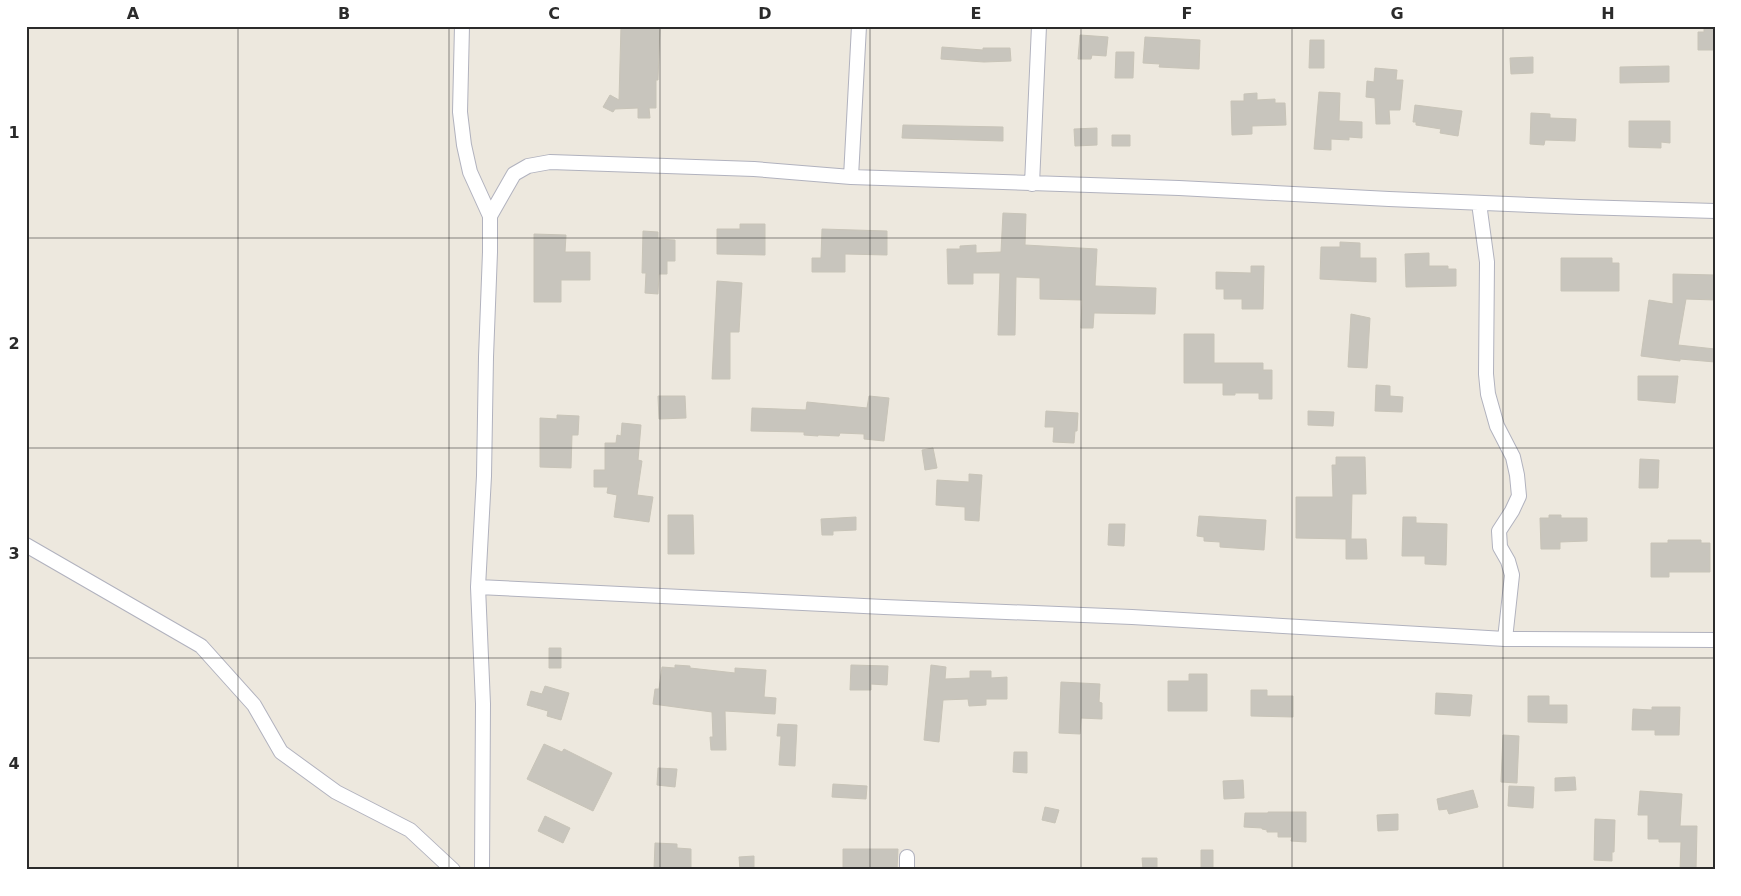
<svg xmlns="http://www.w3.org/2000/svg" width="1741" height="896" font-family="'DejaVu Sans',sans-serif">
  <rect width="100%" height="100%" fill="#ede8de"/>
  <path fill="#c8c5bd" stroke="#c8c4b8" d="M 621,26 L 660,26 L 658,80 L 656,80 L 656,108 L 649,108 L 650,118 L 638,118 L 638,108 L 615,109 L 613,112 L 603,107 L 610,95 L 619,100 Z
    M 1715,26 L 1715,50 L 1698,50 L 1698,32 L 1704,32 L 1704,27 Z
    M 1080,35 L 1108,37 L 1106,56 L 1092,55 L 1091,59 L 1078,59 Z
    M 1145,37 L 1200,40 L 1199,69 L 1159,67 L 1160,64 L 1143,63 Z
    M 1310,40 L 1324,40 L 1324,68 L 1309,68 Z
    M 942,47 L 983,50 L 983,48 L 1010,48 L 1011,61 L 984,62 L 941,59 Z
    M 1116,52 L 1134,52 L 1133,78 L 1115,78 Z
    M 1533,57 L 1533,73 L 1511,74 L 1510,58 Z
    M 1669,66 L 1669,82 L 1620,83 L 1620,67 Z
    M 1375,68 L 1397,70 L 1396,80 L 1403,80 L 1400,110 L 1389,110 L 1390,124 L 1376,124 L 1375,98 L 1366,97 L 1367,81 L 1374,82 Z
    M 1319,92 L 1340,93 L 1339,121 L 1362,122 L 1362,138 L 1349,137 L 1349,140 L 1331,139 L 1331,150 L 1314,149 Z
    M 1257,93 L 1257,100 L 1275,99 L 1275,103 L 1285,103 L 1286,125 L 1252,126 L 1252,134 L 1232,135 L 1231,101 L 1244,101 L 1244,94 Z
    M 1415,105 L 1462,111 L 1458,136 L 1440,133 L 1441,129 L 1416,125 L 1416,122 L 1413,122 Z
    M 1531,113 L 1550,114 L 1550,118 L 1576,119 L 1575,141 L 1545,140 L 1544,145 L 1530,144 Z
    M 1629,121 L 1670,121 L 1670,143 L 1661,142 L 1661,148 L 1629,147 Z
    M 903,125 L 1003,127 L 1003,141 L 902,138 Z
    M 1097,128 L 1097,145 L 1075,146 L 1074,129 Z
    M 1112,135 L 1130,135 L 1130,146 L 1112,146 Z
    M 1003,213 L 1026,214 L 1025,245 L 1097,249 L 1095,286 L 1156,288 L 1155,314 L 1094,313 L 1093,328 L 1081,328 L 1082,300 L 1040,299 L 1040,278 L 1016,277 L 1015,335 L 998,335 L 1000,273 L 973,273 L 973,284 L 948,284 L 947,249 L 960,249 L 960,246 L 976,245 L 976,253 L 1001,252 Z
    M 740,224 L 765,224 L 765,255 L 717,254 L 717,229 L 740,229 Z
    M 822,229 L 887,231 L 887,255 L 845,254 L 845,272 L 812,272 L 812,258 L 821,258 Z
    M 643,231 L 658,232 L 658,239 L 675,240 L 675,261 L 667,261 L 667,274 L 659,274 L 658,294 L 645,293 L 646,273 L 642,273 Z
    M 534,234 L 566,235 L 565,252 L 590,252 L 590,280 L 561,280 L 561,302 L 534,302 Z
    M 1340,242 L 1360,243 L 1360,258 L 1376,258 L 1376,282 L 1320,279 L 1321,247 L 1340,247 Z
    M 1429,253 L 1429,266 L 1448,266 L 1448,269 L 1456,269 L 1456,286 L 1406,287 L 1405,254 Z
    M 1561,258 L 1612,258 L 1612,263 L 1619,263 L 1619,291 L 1561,291 Z
    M 1251,266 L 1264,266 L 1263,309 L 1242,309 L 1242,299 L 1224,299 L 1224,289 L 1216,289 L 1216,272 L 1251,273 Z
    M 1673,274 L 1715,275 L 1715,300 L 1686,299 L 1678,345 L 1715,349 L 1715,362 L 1680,359 L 1680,361 L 1641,356 L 1649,300 L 1673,304 Z
    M 717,281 L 742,283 L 739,332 L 730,332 L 730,379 L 712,379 Z
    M 1351,314 L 1370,318 L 1367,368 L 1348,367 Z
    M 1184,334 L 1214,334 L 1214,363 L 1263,363 L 1263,370 L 1272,370 L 1272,399 L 1259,399 L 1259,393 L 1235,393 L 1235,395 L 1223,395 L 1223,383 L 1184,383 Z
    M 1638,376 L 1678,376 L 1675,403 L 1638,400 Z
    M 1376,385 L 1390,386 L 1390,396 L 1403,397 L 1402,412 L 1375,411 Z
    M 658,396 L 685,396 L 686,418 L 659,419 Z
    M 869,396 L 889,398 L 884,441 L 864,439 L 864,434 L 840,433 L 839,436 L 818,435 L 818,436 L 804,435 L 804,432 L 751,431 L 752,408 L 806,410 L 807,402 L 867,408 Z
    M 1046,411 L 1078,413 L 1077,431 L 1075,431 L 1074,443 L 1053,442 L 1054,427 L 1045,427 Z
    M 1308,411 L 1334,412 L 1333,426 L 1308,425 Z
    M 557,415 L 579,416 L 578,435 L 572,435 L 571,468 L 540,467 L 540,418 L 557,419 Z
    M 622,423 L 641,425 L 638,460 L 642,461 L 637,495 L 653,497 L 649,522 L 614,517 L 617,495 L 607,493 L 608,487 L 594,487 L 594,470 L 605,470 L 605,443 L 616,443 L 617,435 L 621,436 Z
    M 933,448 L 937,468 L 925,470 L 922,450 Z
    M 1336,457 L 1365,457 L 1366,494 L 1352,494 L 1351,539 L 1366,539 L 1367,559 L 1346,559 L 1346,539 L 1296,538 L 1296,497 L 1333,497 L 1332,465 L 1336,465 Z
    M 1640,459 L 1659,460 L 1658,488 L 1639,488 Z
    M 969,474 L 982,475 L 979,521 L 965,520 L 965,507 L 936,505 L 937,480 L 969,482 Z
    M 668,515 L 693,515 L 694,554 L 668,554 Z
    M 1549,515 L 1561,515 L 1561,518 L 1587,518 L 1587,541 L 1560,542 L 1560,549 L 1541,549 L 1540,518 L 1549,518 Z
    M 1199,516 L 1266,520 L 1264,550 L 1220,547 L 1220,542 L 1204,541 L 1204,537 L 1197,536 Z
    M 856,517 L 856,530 L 833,531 L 833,535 L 822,535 L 821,519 Z
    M 1403,517 L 1416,517 L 1416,523 L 1447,524 L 1446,565 L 1425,564 L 1425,556 L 1402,556 Z
    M 1109,524 L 1125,524 L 1124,546 L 1108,545 Z
    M 1668,540 L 1701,540 L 1701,543 L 1710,543 L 1710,572 L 1669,572 L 1669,577 L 1651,577 L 1651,543 L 1668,543 Z
    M 549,648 L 561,648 L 561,668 L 549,668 Z
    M 675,665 L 690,666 L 690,668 L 735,673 L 735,668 L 766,670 L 764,697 L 776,698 L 775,714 L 725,711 L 726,750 L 711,750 L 710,737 L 713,737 L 712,712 L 653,704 L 655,689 L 659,689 L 662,667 L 675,668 Z
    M 851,665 L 888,666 L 887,685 L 871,684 L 871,690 L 850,690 Z
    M 931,665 L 946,667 L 945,679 L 970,678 L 970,671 L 991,671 L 991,678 L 1007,677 L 1007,699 L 986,699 L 986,705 L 969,706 L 968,699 L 943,700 L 939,742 L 924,740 Z
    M 1189,674 L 1207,674 L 1207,711 L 1168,711 L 1168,681 L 1189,681 Z
    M 1061,682 L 1100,684 L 1099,702 L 1102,703 L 1102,719 L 1081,718 L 1080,734 L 1059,733 Z
    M 545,686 L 569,693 L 561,720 L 547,716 L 548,711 L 527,705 L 531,691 L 542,694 Z
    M 1251,690 L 1267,690 L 1267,696 L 1293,696 L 1293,717 L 1251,716 Z
    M 1436,693 L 1472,695 L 1470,716 L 1435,714 Z
    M 1528,696 L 1549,696 L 1549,705 L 1567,705 L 1567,723 L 1528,722 Z
    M 1652,707 L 1680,707 L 1679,735 L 1655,735 L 1655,730 L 1632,730 L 1633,709 L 1652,710 Z
    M 778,724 L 797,725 L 795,766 L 779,765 L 781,736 L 777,736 Z
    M 1503,735 L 1519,736 L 1517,783 L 1501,782 Z
    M 544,744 L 562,752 L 564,749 L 612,773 L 593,811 L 527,779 Z
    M 1014,752 L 1027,752 L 1027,773 L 1013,772 Z
    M 658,768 L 677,769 L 675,787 L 657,785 Z
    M 1575,777 L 1576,790 L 1555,791 L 1555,778 Z
    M 1243,780 L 1244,798 L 1224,799 L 1223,781 Z
    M 833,784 L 867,786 L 866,799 L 832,797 Z
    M 1509,786 L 1534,787 L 1533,808 L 1508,806 Z
    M 1473,790 L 1478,807 L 1449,814 L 1447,809 L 1439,810 L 1437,799 Z
    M 1640,791 L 1682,794 L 1680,826 L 1697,826 L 1696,870 L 1680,870 L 1681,842 L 1659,842 L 1659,839 L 1648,839 L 1648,815 L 1638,815 Z
    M 1045,807 L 1059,810 L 1055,823 L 1042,820 Z
    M 1268,812 L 1306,812 L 1306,842 L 1291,841 L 1292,837 L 1278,837 L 1278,832 L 1267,832 L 1267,830 L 1262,829 L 1262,828 L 1244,827 L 1245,813 L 1268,813 Z
    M 1398,814 L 1398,830 L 1378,831 L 1377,815 Z
    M 545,816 L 570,828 L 563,843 L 538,831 Z
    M 1595,819 L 1615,820 L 1614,852 L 1612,852 L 1612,861 L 1594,860 Z
    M 655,843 L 677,844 L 677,848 L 691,849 L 691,870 L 654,870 Z
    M 843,849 L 898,849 L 897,870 L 843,870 Z
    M 1201,850 L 1213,850 L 1213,870 L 1201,870 Z
    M 754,856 L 754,870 L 740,870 L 739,857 Z
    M 1142,858 L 1157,858 L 1157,870 L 1143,870 Z"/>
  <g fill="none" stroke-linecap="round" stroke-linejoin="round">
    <g stroke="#b1b2be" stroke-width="16">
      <path id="street" d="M 462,26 L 460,112 L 464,145 L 470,172 L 490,216 L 490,252 L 486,357 L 484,476 L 478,587 L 483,704 L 482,870
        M 851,177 L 859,26
        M 1032,184 L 1039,26
        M 1479,203 L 1487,262 L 1486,374 L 1488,394 L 1497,426 L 1513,457 L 1517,475 L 1519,496 L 1512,511 L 1499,531 L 1500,547 L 1508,561 L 1512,575 L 1505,639
        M 490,216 L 514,174 L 528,166 L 550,162 L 754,169 L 851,177 L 1179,188 L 1389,199 L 1580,207 L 1715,211
        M 26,545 L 201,646 L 254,705 L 281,752 L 336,792 L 410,830 L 453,870
        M 478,587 L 884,607 L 1132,617 L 1505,639 L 1715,640
        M 907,857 L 907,870"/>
    </g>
    <use href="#street" stroke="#fff" stroke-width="14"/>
  </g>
  <path fill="none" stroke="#2b2b2b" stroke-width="1" stroke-opacity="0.55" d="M 238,26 L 238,870M 449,26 L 449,870M 660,26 L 660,870M 870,26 L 870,870M 1081,26 L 1081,870M 1292,26 L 1292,870M 1503,26 L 1503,870M 26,238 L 1715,238M 26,448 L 1715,448M 26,658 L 1715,658"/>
  <rect width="1741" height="896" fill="none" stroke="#ffffff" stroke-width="55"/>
  <rect x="28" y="28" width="1686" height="840" fill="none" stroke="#2b2b2b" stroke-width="2"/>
  <g font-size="16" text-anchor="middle" font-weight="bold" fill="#2b2b2b">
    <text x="133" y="19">A</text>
    <text x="344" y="19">B</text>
    <text x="554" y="19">C</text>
    <text x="765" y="19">D</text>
    <text x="976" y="19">E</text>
    <text x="1187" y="19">F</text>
    <text x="1397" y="19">G</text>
    <text x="1608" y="19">H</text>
    <text x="14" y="138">1</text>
    <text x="14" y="349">2</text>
    <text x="14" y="559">3</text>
    <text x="14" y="769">4</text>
  </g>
</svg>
